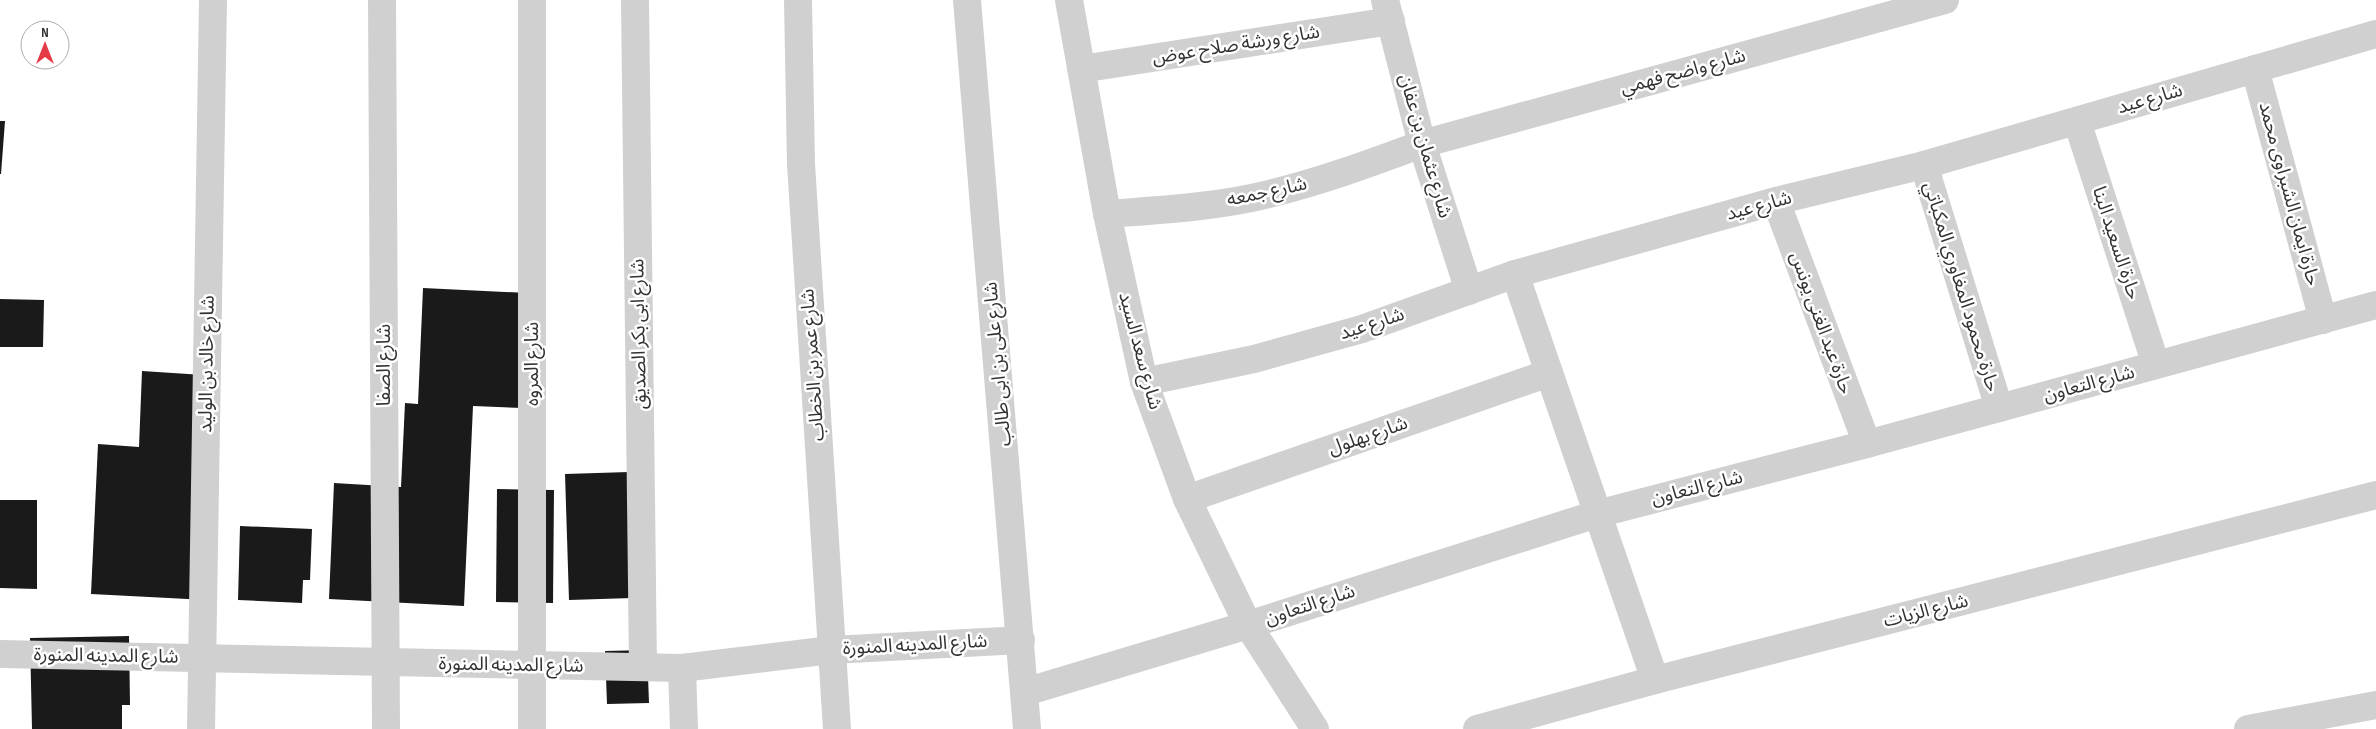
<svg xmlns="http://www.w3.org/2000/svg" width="2376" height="729" font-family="'Sofia Sans Condensed','Noto Sans Arabic',sans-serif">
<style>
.building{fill:#1a1a1a}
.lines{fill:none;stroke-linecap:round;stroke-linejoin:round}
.minor{stroke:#d0d0d0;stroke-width:28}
.labels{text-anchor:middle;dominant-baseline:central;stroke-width:5;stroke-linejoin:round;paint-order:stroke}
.street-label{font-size:19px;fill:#333;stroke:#fff}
</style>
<rect width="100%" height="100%" fill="#fff"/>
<g class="building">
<polygon points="0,121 5,121 1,174 0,174"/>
<polygon points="423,288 528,293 523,408 473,406 464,606 329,599 334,483 401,487 405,403 418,404"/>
<polygon points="0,299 44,300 43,347 0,347"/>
<polygon points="142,371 219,376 207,600 91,594 98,444 139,447"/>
<polygon points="629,472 632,598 569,600 565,474"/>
<polygon points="497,489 554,490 553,603 496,602"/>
<polygon points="0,500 37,500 37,589 0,588"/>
<polygon points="240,526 312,529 310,580 303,580 302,603 238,600"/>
<polygon points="129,636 130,705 122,705 122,729 32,729 30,638"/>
<polygon points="647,650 649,703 607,704 605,651"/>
</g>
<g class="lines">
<g class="minor">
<polyline points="382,0 386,729"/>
<polyline points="532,0 532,729"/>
<polyline points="635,0 643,667"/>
<polyline points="798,0 801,164 837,729"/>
<polyline points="967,0 1027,729"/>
<polyline points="1069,0 1107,214 1144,382 1187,499 1248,625 1315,729"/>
<polyline points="1385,0 1422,144 1469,291"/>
<polyline points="1081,69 1391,21"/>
<polyline points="2255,69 2323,320"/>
<polyline points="2077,121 2156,365"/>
<polyline points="1924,165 1999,408"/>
<polyline points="1776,201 1867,444"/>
<path d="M1107,214C1161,210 1216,207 1269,194C1322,181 1371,163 1422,144L1945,0"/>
<polyline points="1515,274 1655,680"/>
<polyline points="1144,382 1254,359 1362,329 1515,274 1776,201 1924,165 2376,34"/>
<polyline points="1187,499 1549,373"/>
<polyline points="0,654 682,668 831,650 1021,640"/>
<polyline points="682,668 684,729"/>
<polyline points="1025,692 1248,625 1597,514 1867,444 2376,305"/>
<polyline points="201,729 213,0"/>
<polyline points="1477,729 1655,680 2376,495"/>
<polyline points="2248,729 2376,705"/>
</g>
</g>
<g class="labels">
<g class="street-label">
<text transform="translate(1236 45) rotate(-9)">شارع ورشة صلاح عوض</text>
<text transform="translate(1683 72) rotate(-15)">شارع واضح فهمي</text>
<text transform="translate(2150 99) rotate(-16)">شارع عيد</text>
<text transform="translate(1425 146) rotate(74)">شارع عثمان بن عفان</text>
<text transform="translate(1267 192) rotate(-12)">شارع جمعه</text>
<text transform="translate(2289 194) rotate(75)">حارة ايمان الشبراوى محمد</text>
<text transform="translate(1759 206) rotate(-15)">شارع عيد</text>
<text transform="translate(2116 243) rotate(72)">حارة السعيد البنا</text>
<text transform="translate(1961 287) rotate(73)">حارة محمود المغاوري المكباتي</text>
<text transform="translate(1821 323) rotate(70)">حارة عبد الغنى يونس</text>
<text transform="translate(1372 324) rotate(-18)">شارع عيد</text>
<text transform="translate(639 334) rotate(-91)">شارع ابى بكر الصديق</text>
<text transform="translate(1140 351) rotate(75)">شارع سعد السيد</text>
<text transform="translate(207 364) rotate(-89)">شارع خالد بن الوليد</text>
<text transform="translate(532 364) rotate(-90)">شارع المروه</text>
<text transform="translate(998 364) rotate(-95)">شارع على بن ابى طالب</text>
<text transform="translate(384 365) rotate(-90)">شارع الصفا</text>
<text transform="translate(813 365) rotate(-94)">شارع عمر بن الخطاب</text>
<text transform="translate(2089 384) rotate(-15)">شارع التعاون</text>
<text transform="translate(1368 436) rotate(-19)">شارع بهلول</text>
<text transform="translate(1697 488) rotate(-14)">شارع التعاون</text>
<text transform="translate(1310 605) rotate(-18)">شارع التعاون</text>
<text transform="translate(1926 611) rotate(-14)">شارع الزيات</text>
<text transform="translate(915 645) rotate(-3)">شارع المدينه المنورة</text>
<text transform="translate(106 656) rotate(1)">شارع المدينه المنورة</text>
<text transform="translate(511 665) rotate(1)">شارع المدينه المنورة</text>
</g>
</g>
<g transform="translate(45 45)"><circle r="24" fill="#ffffff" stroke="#adadad"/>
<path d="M0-4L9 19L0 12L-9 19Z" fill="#e63946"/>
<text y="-8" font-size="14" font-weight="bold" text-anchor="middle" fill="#333333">N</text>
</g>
</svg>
